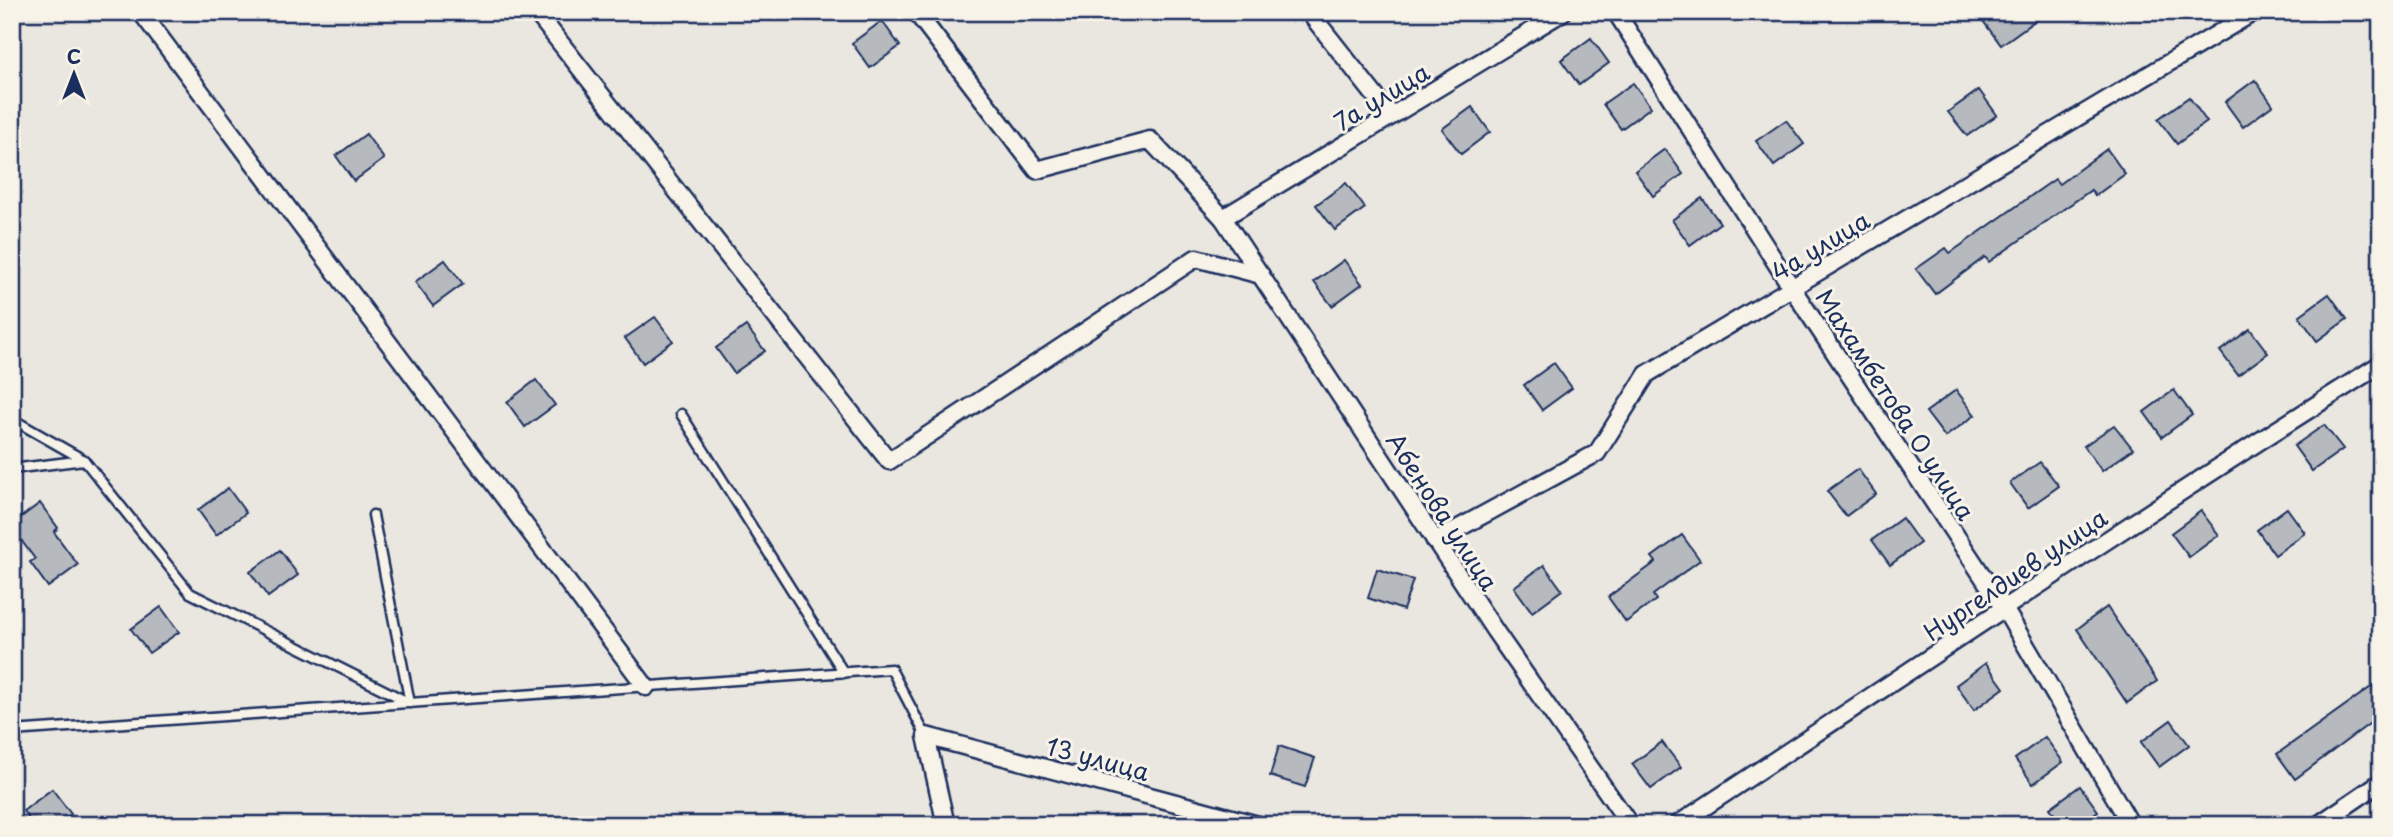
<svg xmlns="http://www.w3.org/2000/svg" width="2393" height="837" font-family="'Playpen Sans',sans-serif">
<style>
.building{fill:#b6babf;stroke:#1b2f5e;stroke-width:2}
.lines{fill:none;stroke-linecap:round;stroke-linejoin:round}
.lane-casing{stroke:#1b2f5e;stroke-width:13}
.street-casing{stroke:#1b2f5e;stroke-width:21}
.lane{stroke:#f7f3e8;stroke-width:8}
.street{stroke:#f7f3e8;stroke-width:16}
.labels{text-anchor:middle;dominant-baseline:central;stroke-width:6;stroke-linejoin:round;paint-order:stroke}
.street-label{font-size:24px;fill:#1b2f5e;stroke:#f7f3e8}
</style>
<rect width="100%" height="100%" fill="#eae7e0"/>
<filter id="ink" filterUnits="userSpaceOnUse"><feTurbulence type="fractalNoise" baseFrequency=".0143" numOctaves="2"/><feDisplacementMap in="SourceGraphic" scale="14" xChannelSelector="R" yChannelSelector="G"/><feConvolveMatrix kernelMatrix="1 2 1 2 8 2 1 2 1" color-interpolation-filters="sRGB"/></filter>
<g filter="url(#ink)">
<g class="building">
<polygon points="1995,12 2047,12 2001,45 1983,21"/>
<polygon points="882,21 900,46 870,68 852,43"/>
<polygon points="1591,38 1609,63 1579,85 1561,60"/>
<polygon points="2255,80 2273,105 2243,127 2225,102"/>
<polygon points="1633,83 1651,107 1621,129 1603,104"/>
<polygon points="1979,90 1997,115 1967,136 1948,112"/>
<polygon points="2189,97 2207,122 2177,144 2158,119"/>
<polygon points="1472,107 1490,132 1461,154 1442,129"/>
<polygon points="1786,120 1804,144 1774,166 1756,141"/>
<polygon points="366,134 384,159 354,181 336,156"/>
<polygon points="1665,149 1683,174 1653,196 1635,171"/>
<polygon points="2107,149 2125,174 2095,196 2091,190 1989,262 1985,257 1935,294 1916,269 1946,248 1950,253 2055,179 2059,184"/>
<polygon points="1346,183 1365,208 1335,230 1316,205"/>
<polygon points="1702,198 1720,223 1690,245 1672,220"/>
<polygon points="445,260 463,284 433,306 415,282"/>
<polygon points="1344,260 1362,284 1332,306 1314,282"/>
<polygon points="2329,294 2347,319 2317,341 2299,316"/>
<polygon points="655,317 673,341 643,363 625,338"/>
<polygon points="746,326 765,351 734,373 716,348"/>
<polygon points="2250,329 2268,353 2238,375 2220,351"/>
<polygon points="1554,363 1572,388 1542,410 1524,385"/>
<polygon points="536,380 555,405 525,427 507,402"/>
<polygon points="1956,390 1975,415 1945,437 1926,412"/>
<polygon points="2174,390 2192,415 2162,437 2144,412"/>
<polygon points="2114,425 2133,449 2102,471 2084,446"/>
<polygon points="2324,425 2343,449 2312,471 2294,446"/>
<polygon points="2040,462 2059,486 2028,508 2010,483"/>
<polygon points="1858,469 1876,494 1846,516 1827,491"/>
<polygon points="228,488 246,513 216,535 198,510"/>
<polygon points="40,503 58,528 54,532 78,565 48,587 30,562 35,559 12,528 12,524"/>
<polygon points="2287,508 2305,533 2275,555 2257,530"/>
<polygon points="2201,511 2219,535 2189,557 2171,533"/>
<polygon points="1902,518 1920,543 1890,565 1872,540"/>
<polygon points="1682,535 1700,560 1653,595 1656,600 1626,622 1608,597 1656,562 1652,557"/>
<polygon points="280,550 298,575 268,597 250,572"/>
<polygon points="1544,565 1562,590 1532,612 1514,587"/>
<polygon points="1377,569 1413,580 1403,610 1368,598"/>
<polygon points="161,607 179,632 149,653 131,629"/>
<polygon points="2107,607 2157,681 2127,703 2077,629"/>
<polygon points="1986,663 2004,688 1974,710 1956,685"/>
<polygon points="2381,680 2381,715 2295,779 2277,754"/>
<polygon points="2171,720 2189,745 2159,767 2141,742"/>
<polygon points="2045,737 2063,762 2033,784 2015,759"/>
<polygon points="1662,742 1681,767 1651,789 1632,764"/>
<polygon points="1279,746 1315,758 1305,787 1270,776"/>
<polygon points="2080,786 2098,811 2079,825 2062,825 2050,808"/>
<polygon points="52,789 71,814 56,825 33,825 23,811"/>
</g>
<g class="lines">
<g class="lane-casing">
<g id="lane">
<polyline points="681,414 844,673"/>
<polyline points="12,419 84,460"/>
<polyline points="12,469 84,460 190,593 410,703 373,515"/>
<polyline points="12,731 891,669 926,736"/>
</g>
</g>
<g class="street-casing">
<g id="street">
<polyline points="141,12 646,687"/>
<polyline points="536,12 889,461 1196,258 1261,275"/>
<polyline points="916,12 1037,170 1150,140 1223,218 1495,631 1630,825"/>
<polyline points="1309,12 1391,116"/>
<polyline points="1616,12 1792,288 2005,610 2131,825"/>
<polyline points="1223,218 1563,12"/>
<polyline points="1435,541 1597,453 1647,374 2254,12"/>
<polyline points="946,825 926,736 1258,825"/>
<path d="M1677,825C1911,671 2143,513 2381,364"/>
<polyline points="2318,825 2381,782"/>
</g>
</g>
<use href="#lane" class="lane"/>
<use href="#street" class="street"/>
</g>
</g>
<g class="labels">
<g class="street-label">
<text transform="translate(1381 96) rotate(-31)">7а улица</text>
<text transform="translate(1820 245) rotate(-31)">4а улица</text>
<text transform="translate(1896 404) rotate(57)">Махамбетова О улица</text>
<text transform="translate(1443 511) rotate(57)">Абенова улица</text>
<text transform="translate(2015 574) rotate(-34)">Нургелдиев улица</text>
<text transform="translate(1098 758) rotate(15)">13 улица</text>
</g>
</g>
<rect width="2393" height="837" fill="none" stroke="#f7f3e8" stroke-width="42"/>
<rect x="21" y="21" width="2351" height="795" fill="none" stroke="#1b2f5e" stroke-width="2.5" filter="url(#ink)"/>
<g transform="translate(74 74)" stroke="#f7f3e8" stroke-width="5" paint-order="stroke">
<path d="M0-5L12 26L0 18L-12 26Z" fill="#1b2f5e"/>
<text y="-10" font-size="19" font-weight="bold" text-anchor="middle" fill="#1b2f5e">С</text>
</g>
</svg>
